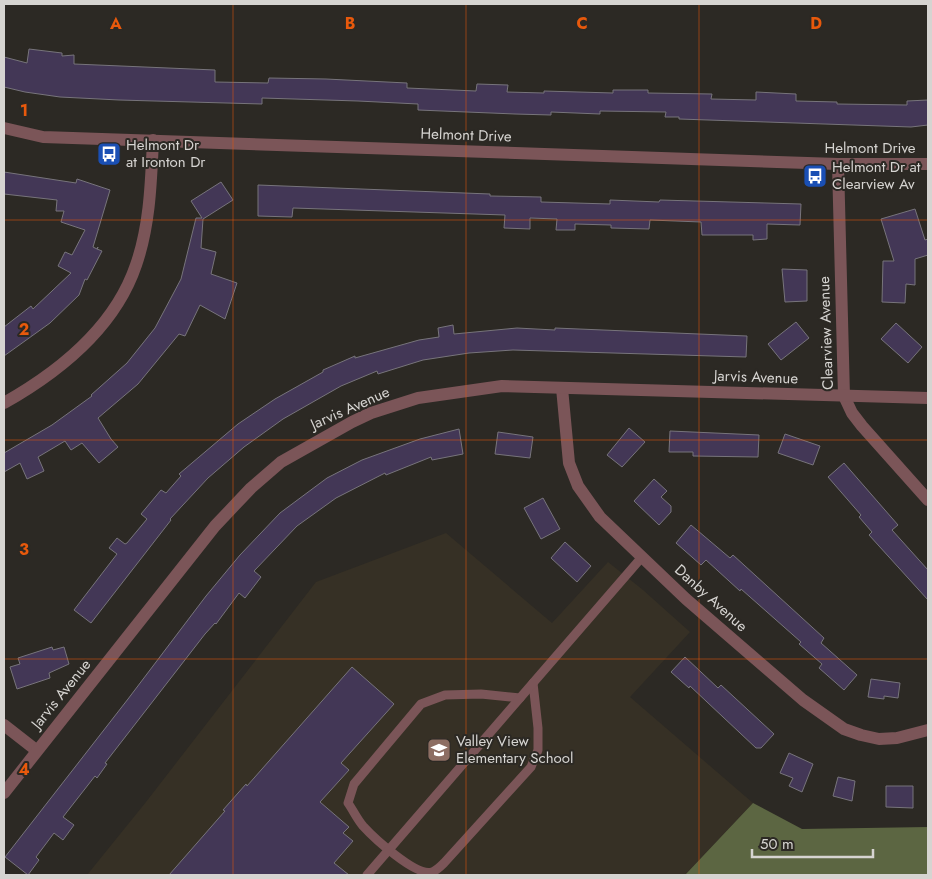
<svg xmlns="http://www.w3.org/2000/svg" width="932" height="879" font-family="Jost,sans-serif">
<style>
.built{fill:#363025}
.forest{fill:#5c6642}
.building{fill:#433756;stroke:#77747b}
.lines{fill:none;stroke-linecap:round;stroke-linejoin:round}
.lane{stroke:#7b5558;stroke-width:9}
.street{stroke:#7b5558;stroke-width:12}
.grid{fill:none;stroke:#e8590c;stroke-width:1;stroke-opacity:0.55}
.labels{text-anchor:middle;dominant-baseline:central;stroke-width:4;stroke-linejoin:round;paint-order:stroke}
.street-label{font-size:15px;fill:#d6d4d1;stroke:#2c2924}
.poi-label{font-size:15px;fill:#d6d4d1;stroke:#2c2924;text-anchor:start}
.grid-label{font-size:16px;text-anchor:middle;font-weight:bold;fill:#e8590c;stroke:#2c2924;stroke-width:4;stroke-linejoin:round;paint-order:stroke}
</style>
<rect width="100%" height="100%" fill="#2c2924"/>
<polygon class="built" points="446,533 552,623 608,562 643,590 690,632 630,697 753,803 685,875 87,875 146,802 316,582"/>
<polygon class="forest" points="753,803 802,829 928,827 928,875 685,875"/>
<g class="building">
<polygon points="29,49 62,53 62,56 74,55 74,64 215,70 215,82 268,83 269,78 326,79 407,83 407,88 476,91 477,84 508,85 507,92 544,93 544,91 613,93 613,90 648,90 648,93 712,94 711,99 756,100 756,92 796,94 796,101 837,102 837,104 907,105 907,101 928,100 928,125 911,127 679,119 679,117 665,117 666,112 600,111 600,114 551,112 551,115 515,114 418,110 418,104 358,101 262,98 262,104 119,100 60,97 25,92 4,87 4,57 27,63"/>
<polygon points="4,172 76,183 77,179 110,190 93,247 97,249 98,247 97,249 102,251 87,280 85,279 79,295 50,323 4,356 4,327 31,306 33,309 71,273 58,266 65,252 72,255 85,230 61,222 64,211 56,211 57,200 4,194"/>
<polygon points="221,182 233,200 203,219 201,248 216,252 211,274 237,283 225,319 200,305 185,336 179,334 138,384 98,418 111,439 118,447 99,463 82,443 71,450 65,441 38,457 44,471 27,479 20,463 4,472 4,453 52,425 92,396 91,395 127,363 155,328 181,279 196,218 202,218 191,201"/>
<polygon points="258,185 490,194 490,196 541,197 541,202 610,204 610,200 659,202 660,200 801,204 800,225 767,224 767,239 753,240 753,235 702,235 701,222 650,220 649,229 611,228 611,225 575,224 575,230 556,230 557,219 530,218 530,229 504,228 505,215 293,208 292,217 258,216"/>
<polygon points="915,209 925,240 928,239 928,255 915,259 915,285 906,284 905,303 882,302 883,261 894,261 881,219"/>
<polygon points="782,269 807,270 807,301 785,302"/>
<polygon points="796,322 809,338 781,360 768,344"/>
<polygon points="896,323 922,347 908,363 881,339"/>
<polygon points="453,325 454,334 517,328 555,330 555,328 747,336 746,357 513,350 469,353 423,360 378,374 377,371 341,386 283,419 244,447 208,478 170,519 171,520 91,623 74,610 117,554 109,548 117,538 125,544 127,543 147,519 141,514 161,490 166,493 181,476 179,474 238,424 275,399 323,372 323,370 355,356 355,358 419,340 439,337 438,328"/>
<polygon points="629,428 645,442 622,467 607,455"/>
<polygon points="459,429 463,454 432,460 431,457 386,475 385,473 336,498 297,526 254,571 261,577 245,598 239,593 216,624 215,623 205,634 105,763 107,764 97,778 95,776 63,817 74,825 63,840 54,833 36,857 39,860 28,875 5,857 128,699 206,596 240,555 280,513 327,478 362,460 420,439"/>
<polygon points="670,431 759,435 758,457 693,456 693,452 669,452"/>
<polygon points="498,432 533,437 530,458 495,454"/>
<polygon points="785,434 820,446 813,465 778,453"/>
<polygon points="844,463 898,525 892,530 928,570 928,600 869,535 872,532 859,517 861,515 828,477"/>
<polygon points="654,479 667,491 661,497 671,506 671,512 659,525 634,501"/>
<polygon points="543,498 560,529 541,539 524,508"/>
<polygon points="691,525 730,558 733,555 824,638 821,643 857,675 844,690 819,668 822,664 799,644 801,642 741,589 740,591 706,560 701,565 676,543"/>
<polygon points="565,542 591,566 577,582 551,558"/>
<polygon points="52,647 53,650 64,647 69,664 49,673 50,678 17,689 10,667 20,664 18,658"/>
<polygon points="685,657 718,688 721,685 774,734 761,748 756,748 690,686 689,688 671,672"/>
<polygon points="352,667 394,704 341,763 349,770 320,802 349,827 343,833 353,841 334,863 349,875 169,875 225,811 223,810 246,784 247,786"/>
<polygon points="871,679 900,683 898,698 884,696 884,699 868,697"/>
<polygon points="789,753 813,764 802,792 789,786 793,778 780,773"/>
<polygon points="838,777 855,781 852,801 833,796"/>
<polygon points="886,786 913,786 913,808 886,807"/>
</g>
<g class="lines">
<g class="lane">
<path d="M520,698L481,694L445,695L421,704L354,784L348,803C353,810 357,819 363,826C373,837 416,877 432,872C436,871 441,866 444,863L531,767L538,750V728L533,683"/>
<polyline points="367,875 642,557"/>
</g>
<g class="street">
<polyline points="4,128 43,137 838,164 928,164"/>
<polyline points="838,164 844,396 852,413 862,426 928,500"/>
<polyline points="562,388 569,463 578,486 600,517 686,599 803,700 844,729 861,735 879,739 897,738 928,730"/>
<path d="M4,403C59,372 115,327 136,265C150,225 151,182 153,140"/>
<polyline points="4,725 36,750"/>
<polyline points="4,793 215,526 251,488 281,462 352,422 371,413 418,398 502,386 928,398"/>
</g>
</g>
<path class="grid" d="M233,4V875M466,4V875M699,4V875M4,220H928M4,440H928M4,659H928"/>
<defs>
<g id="bus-square" transform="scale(1.25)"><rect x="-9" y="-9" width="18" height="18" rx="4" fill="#1a4fb4" stroke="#2c2924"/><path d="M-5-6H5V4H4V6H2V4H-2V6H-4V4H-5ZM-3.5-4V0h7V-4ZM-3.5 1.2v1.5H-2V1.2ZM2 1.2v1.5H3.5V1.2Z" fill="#fff"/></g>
<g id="school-square" transform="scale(1.25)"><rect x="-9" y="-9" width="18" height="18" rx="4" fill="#8d6e63" stroke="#2c2924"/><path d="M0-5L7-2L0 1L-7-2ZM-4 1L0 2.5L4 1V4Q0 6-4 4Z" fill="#fff"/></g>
</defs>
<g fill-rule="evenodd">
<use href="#bus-square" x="109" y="154"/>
<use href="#bus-square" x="815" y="176"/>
<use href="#school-square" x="439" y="750"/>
</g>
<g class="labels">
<g class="street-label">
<text transform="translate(466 135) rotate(2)">Helmont Drive</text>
<text x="870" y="148">Helmont Drive</text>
<text transform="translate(826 333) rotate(-92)">Clearview Avenue</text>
<text transform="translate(756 377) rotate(2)">Jarvis Avenue</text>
<text transform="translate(350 408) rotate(-24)">Jarvis Avenue</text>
<text transform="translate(711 598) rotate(42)">Danby Avenue</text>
<text transform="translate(61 694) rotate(-51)">Jarvis Avenue</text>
</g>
<g class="poi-label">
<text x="126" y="145">Helmont Dr<tspan x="126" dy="17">at Ironton Dr</tspan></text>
<text x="832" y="167">Helmont Dr at<tspan x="832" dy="17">Clearview Av</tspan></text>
<text x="456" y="741">Valley View<tspan x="456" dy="17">Elementary School</tspan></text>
</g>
</g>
<g class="grid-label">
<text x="116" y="29">A</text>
<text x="350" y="29">B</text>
<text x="582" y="29">C</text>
<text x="816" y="29">D</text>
<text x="24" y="116">1</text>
<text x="24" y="335">2</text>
<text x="24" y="555">3</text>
<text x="24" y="775">4</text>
</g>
<rect width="932" height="879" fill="none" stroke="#d6d4d1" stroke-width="10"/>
<path d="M752 849v8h121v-8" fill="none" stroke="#d6d4d1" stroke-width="2.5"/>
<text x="760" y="849" font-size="15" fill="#d6d4d1" stroke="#2c2924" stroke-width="4" paint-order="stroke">50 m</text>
</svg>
